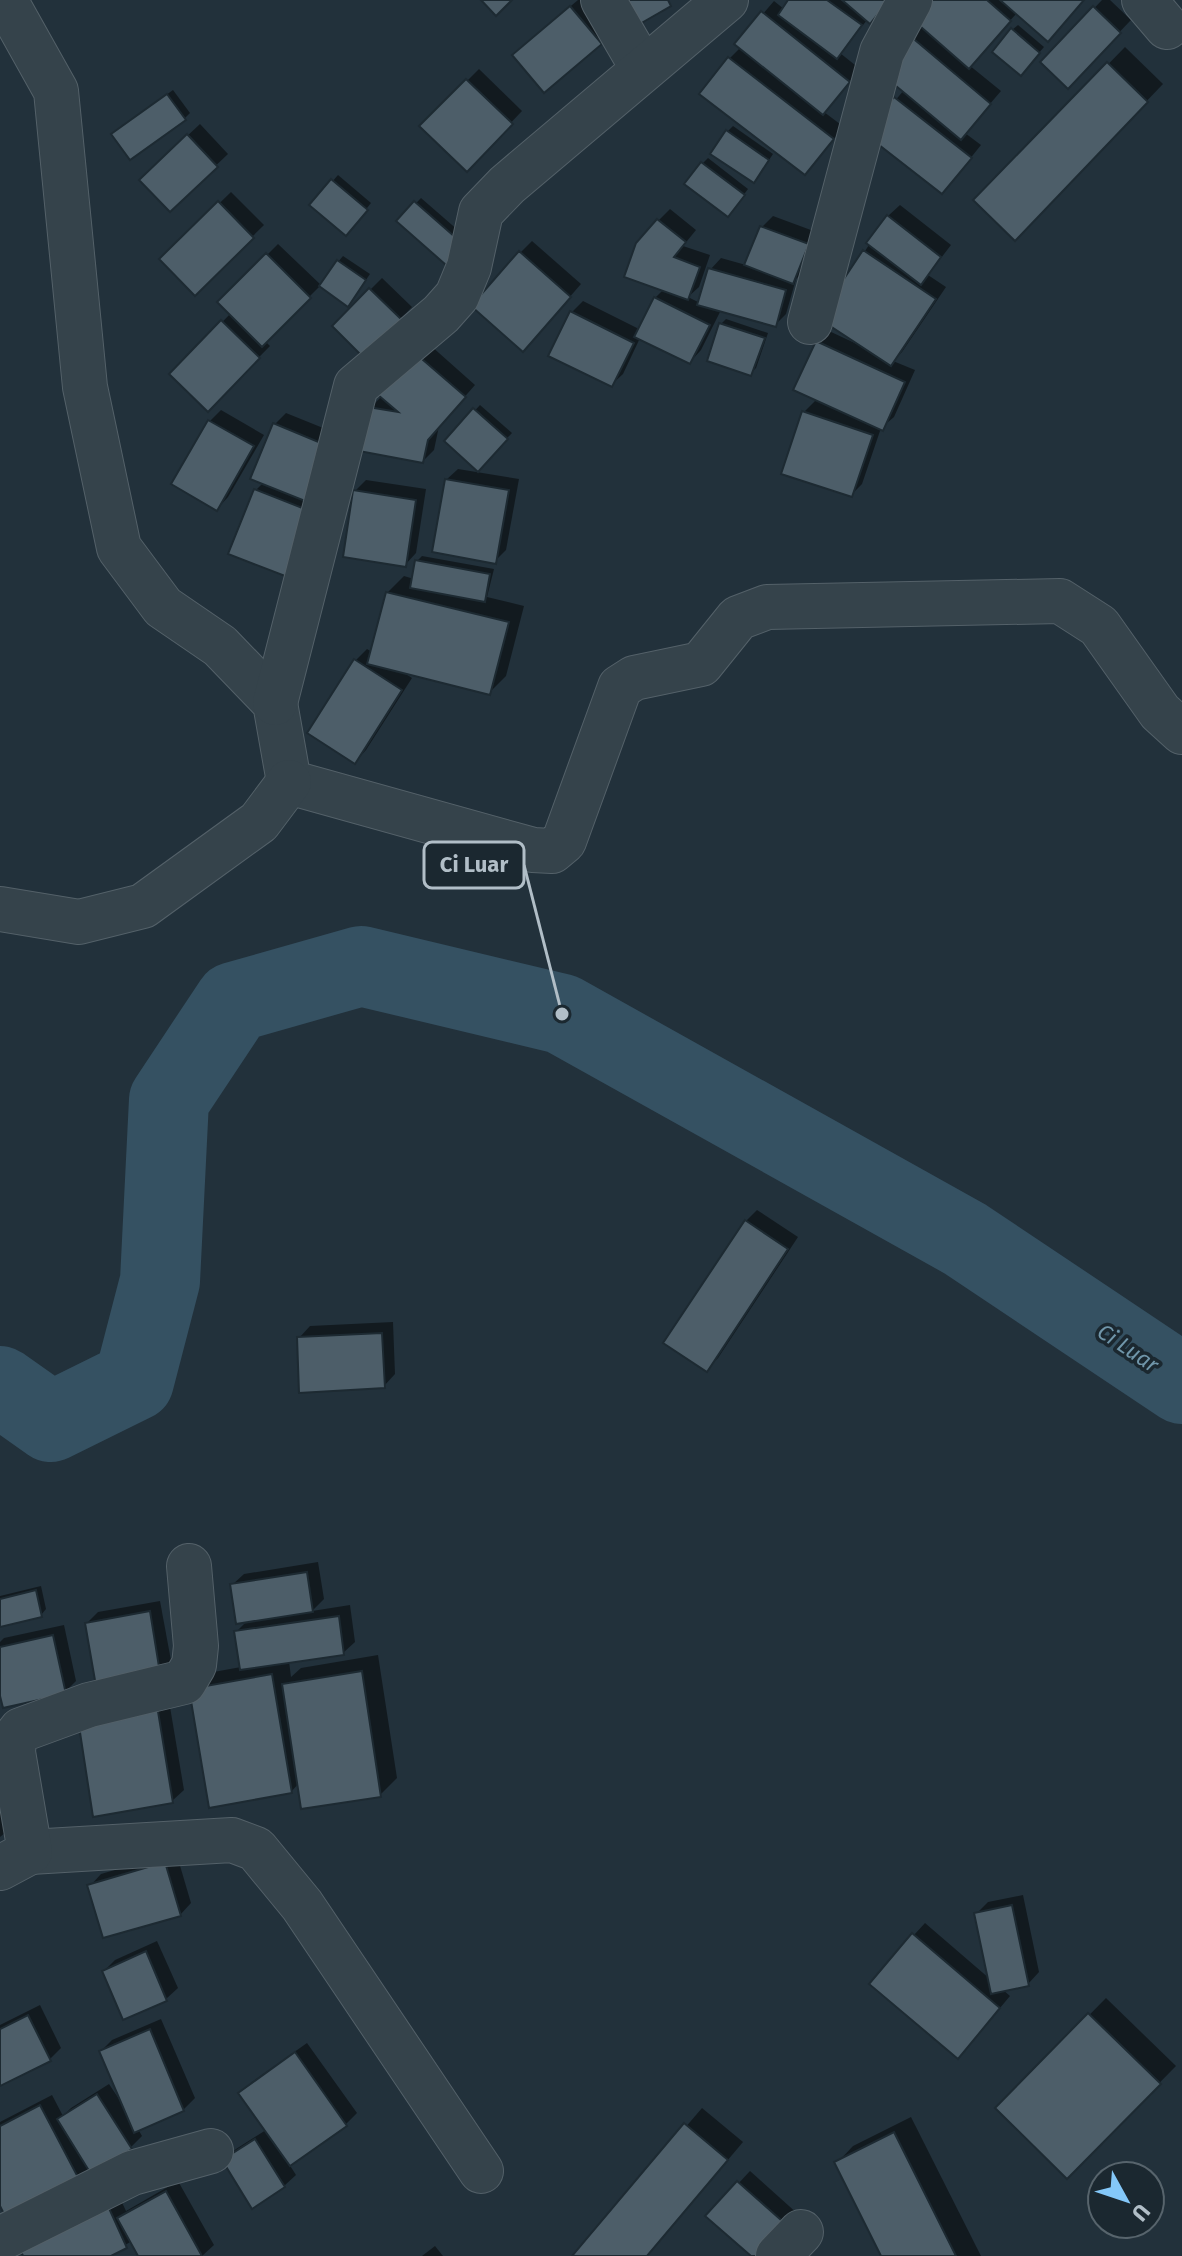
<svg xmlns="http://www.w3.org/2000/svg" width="1182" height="2256" font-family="'Fira Sans',sans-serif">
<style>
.shadow{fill:#0007}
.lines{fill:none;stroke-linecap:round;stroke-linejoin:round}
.river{stroke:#355162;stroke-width:80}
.building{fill:#4d5e69;stroke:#1d2a32;stroke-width:2}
.minor-casing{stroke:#546169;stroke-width:46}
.minor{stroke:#35434b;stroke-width:44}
.labels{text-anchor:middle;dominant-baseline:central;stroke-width:7;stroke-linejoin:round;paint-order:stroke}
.water-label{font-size:22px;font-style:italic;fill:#7096aa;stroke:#1b2830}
.leader{fill:none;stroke:#b1bec7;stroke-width:3}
.callout-dot{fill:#b1bec7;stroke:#1b2830;stroke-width:3}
.callout{fill:#1b2830;stroke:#b1bec7;stroke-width:3}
.callout-label{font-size:22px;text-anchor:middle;font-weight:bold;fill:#b1bec7}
</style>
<rect width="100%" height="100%" fill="#22313b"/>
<g class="shadow">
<polygon points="578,0 586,0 612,32 601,43 526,44"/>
<polygon points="791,0 889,0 868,19 840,53 860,69 824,112 844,127 805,173 729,59 741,47 737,44 774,1 784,9"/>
<polygon points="919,0 1084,0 1017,13 969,65 1001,91 965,133 981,145 953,180 868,133 904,90"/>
<polygon points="1102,0 1110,0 1131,20 1068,86 1043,62"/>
<polygon points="1018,25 1044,47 1026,68 1012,30"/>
<polygon points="1125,47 1163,84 1031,222 976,200"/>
<polygon points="479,69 522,111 467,169 422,126"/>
<polygon points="173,90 190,113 184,119 119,129"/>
<polygon points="200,124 228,154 170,209 153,168"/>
<polygon points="733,126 773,154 759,175 728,131"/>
<polygon points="708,158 748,189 733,209 703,163"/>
<polygon points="338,175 371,203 351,228 312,205"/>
<polygon points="231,192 264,225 195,293 162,259"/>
<polygon points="421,198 467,238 451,257 399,221"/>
<polygon points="900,205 951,245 928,275 946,287 902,352 893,361 915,370 894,417 881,428 862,484 851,495 804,412 817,399 817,343 829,331 859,345 860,343 865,251 888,216"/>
<polygon points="670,209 696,230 683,246 710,255 699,287 688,297 700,303 710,270 721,258 746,265 762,227 773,216 819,233 804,271 796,279 786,314 775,325 721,310 701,350 690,362 640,338 623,374 611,385 572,312 583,301 639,329 655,298 663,290 659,220"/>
<polygon points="532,241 581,284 534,338 521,252"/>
<polygon points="278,244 321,285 265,341 270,346 208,409 172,374 231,313 220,302"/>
<polygon points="343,256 370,274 353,299 338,262"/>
<polygon points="382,278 412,307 365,356 334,326"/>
<polygon points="726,319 768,333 756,368 751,373 721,324"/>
<polygon points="421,337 475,385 439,426 434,450 423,461 370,408 382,396"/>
<polygon points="480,405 512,433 478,469 447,441"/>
<polygon points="221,410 264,435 228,497 217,509 210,421"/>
<polygon points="286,413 343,436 295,563 256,490 264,482 274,425"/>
<polygon points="458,469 519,479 506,550 495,561 446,480"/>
<polygon points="366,480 426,489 416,553 405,565 355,491"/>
<polygon points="422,556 494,569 487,597 524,606 506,676 489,693 403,672 412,678 366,750 355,762 310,733 356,660 367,649 372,652 387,593 404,576 414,579 417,561"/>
<polygon points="757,1210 798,1237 718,1358 707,1369 746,1221"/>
<polygon points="393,1322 395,1374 384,1386 299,1338 310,1326"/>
<polygon points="318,1562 324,1599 312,1611 350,1605 355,1642 343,1653 289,1661 291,1677 301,1668 378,1655 397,1778 380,1795 299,1783 291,1792 191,1689 208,1673 241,1667 236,1632 248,1620 232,1585 244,1574"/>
<polygon points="41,1586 46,1609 41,1615 0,1624 0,1596"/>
<polygon points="160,1601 172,1666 160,1677 87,1623 98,1612"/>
<polygon points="64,1625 76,1681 65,1692 0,1686 0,1642 4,1638"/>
<polygon points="167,1689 184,1790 172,1801 79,1713"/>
<polygon points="0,1775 15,1825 0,1837"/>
<polygon points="176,1852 191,1903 180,1915 90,1886 101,1874"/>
<polygon points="1023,1895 1039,1972 1028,1984 1002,1989 1010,1996 969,2045 914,1935 925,1923 990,1979 976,1914 988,1902"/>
<polygon points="157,1941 178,1988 166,1999 124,2018 104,1971 115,1960"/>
<polygon points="1106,1998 1176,2066 1067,2177 998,2108"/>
<polygon points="40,2005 61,2048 49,2060 0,2084 0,2025"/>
<polygon points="161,2019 195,2098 183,2110 138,2129 142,2136 131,2147 79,2182 0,2201 0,2122 52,2095 63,2116 71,2108 109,2084 119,2099 121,2098 101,2051 112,2040"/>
<polygon points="307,2043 357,2113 346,2124 289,2164 296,2175 284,2186 225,2160 236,2149 266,2130 241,2093 252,2082"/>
<polygon points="702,2108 743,2142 647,2256 575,2256"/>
<polygon points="911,2117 981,2256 883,2256 837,2163 853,2146"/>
<polygon points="750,2171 799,2215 754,2256 708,2216"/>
<polygon points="178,2181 214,2245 202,2256 140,2256 132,2241 106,2256 25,2256 119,2196 126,2211"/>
<polygon points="435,2246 443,2256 422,2256"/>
</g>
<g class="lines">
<polyline class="river" points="0,1386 51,1422 134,1381 160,1281 169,1100 234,1002 361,966 562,1014 965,1239 1182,1384"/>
</g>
<g class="building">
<polygon points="481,0 512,0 496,16"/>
<polygon points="624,0 668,0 671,6 638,25"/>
<polygon points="788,0 827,0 862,25 837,59 778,15"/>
<polygon points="842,0 889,0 870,24"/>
<polygon points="917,0 987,0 1011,21 969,69 905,13"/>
<polygon points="1000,0 1084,0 1048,42"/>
<polygon points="570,6 602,44 544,93 512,55"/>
<polygon points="1093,6 1121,33 1068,89 1040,62"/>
<polygon points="761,11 850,82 823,115 734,44"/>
<polygon points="1011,28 1040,53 1021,76 992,52"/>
<polygon points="909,35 991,104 961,140 878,71"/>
<polygon points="728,57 834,139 805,175 699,94"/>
<polygon points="1107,62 1148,102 1015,241 973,200"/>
<polygon points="466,79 513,124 467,172 419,126"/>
<polygon points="167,94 186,120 130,160 111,134"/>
<polygon points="894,97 972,158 942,194 865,134"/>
<polygon points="726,130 769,160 754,183 710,154"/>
<polygon points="187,134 218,167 170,212 139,180"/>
<polygon points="701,162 745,195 728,217 684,184"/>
<polygon points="331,179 368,210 346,236 309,205"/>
<polygon points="218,201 254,238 195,296 159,259"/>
<polygon points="414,201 463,244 446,265 396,221"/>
<polygon points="887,215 941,257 921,285 866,243"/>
<polygon points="657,219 686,242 674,257 700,267 688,300 624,277 636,243"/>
<polygon points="760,226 809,244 793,284 744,265"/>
<polygon points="863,250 936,299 891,366 818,318"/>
<polygon points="519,251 571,297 523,352 471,306"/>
<polygon points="266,253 311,298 262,347 217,302"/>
<polygon points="337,260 366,280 348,307 319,286"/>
<polygon points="708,268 786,290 776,327 697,305"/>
<polygon points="369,288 402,320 365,359 332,326"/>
<polygon points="654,297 710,325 690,364 634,337"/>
<polygon points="570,311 634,343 612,387 548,356"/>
<polygon points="221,320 260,358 208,412 169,374"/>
<polygon points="719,323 765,338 751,376 707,361"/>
<polygon points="816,341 905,382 883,431 793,390"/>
<polygon points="408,347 466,397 428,440 423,463 359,451 368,407 398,412 371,389"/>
<polygon points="473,408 508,439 478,472 444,441"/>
<polygon points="802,411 873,435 852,497 781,474"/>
<polygon points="208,420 254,446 217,511 171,484"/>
<polygon points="273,423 333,448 310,503 250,479"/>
<polygon points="445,479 509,490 496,564 432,552"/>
<polygon points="254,489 310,511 285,576 228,554"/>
<polygon points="353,490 416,500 406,567 343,557"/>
<polygon points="415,560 490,574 485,602 410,588"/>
<polygon points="386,592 509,622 490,695 367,664"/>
<polygon points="354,659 402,690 355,764 307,733"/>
<polygon points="745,1220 788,1249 707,1372 663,1343"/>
<polygon points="382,1333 385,1388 299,1393 297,1337"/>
<polygon points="307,1572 313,1612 236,1624 230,1584"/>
<polygon points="36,1590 42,1617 0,1627 0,1599"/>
<polygon points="150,1611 161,1679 97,1692 85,1623"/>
<polygon points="339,1616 344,1655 240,1670 234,1631"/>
<polygon points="53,1635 66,1694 3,1708 0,1696 0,1647"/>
<polygon points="362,1671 381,1797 301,1809 282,1684"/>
<polygon points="272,1674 292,1793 209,1808 189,1689"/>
<polygon points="156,1699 173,1803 93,1817 77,1713"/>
<polygon points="165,1862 181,1916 103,1938 87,1885"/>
<polygon points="1012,1905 1029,1986 991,1994 974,1913"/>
<polygon points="912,1933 1000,2008 958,2059 869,1984"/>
<polygon points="146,1951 167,2001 123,2020 102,1971"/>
<polygon points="1088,2013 1161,2084 1067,2179 995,2108"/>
<polygon points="28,2015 51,2061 0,2086 0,2029"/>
<polygon points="150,2029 184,2111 134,2133 99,2051"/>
<polygon points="295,2052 347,2126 290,2166 238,2093"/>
<polygon points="97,2094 132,2149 91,2174 57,2119"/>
<polygon points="40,2105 81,2183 8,2222 0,2206 0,2126"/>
<polygon points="684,2123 728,2160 647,2256 572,2256"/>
<polygon points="894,2132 956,2256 881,2256 834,2162"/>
<polygon points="255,2139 285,2187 252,2209 222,2160"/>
<polygon points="737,2181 789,2227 764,2256 751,2256 705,2216"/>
<polygon points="166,2191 202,2256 138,2256 117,2218"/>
<polygon points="108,2206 127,2248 111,2256 23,2256 20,2249"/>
</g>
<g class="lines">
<g class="minor-casing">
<g id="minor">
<polyline points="5,0 56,91 85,387 119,548 163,607 220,646 275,703 289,782 533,850 552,851 564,841 620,687 634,678 701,664 738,618 767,607 1060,601 1099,626 1160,712 1182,732"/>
<polyline points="603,0 643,69"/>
<polyline points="1144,0 1167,27"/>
<polyline points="810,322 882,52 910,0"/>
<polyline points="275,703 356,386 441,314 457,296 469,267 481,212 507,185 726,0"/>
<polyline points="0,909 79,922 143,906 259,822 289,782"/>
<polyline points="30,1852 232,1840 256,1849 302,1905 481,2171"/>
<polyline points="0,1868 30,1852 13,1752 14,1739 21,1730 89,1705 184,1682 194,1665 196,1646 189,1566"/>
<polyline points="0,2239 132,2173 211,2151"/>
<polyline points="778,2256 801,2232"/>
</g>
</g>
<use href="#minor" class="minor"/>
</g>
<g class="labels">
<g class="water-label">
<text transform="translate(1128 1348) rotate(34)">Ci Luar</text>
</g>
</g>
<path class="leader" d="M562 1014L524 865"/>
<circle class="callout-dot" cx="562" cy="1014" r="8"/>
<rect class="callout" x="424" y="842" width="100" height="46" rx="8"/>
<g class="callout-label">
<text x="474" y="872">Ci Luar</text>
</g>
<g transform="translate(1126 2200) rotate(130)"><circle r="38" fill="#1b2830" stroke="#57646c" stroke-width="2"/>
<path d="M0-6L14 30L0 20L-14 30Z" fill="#84c8f9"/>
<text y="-12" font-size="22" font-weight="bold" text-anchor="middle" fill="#b1bec7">U</text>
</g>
</svg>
